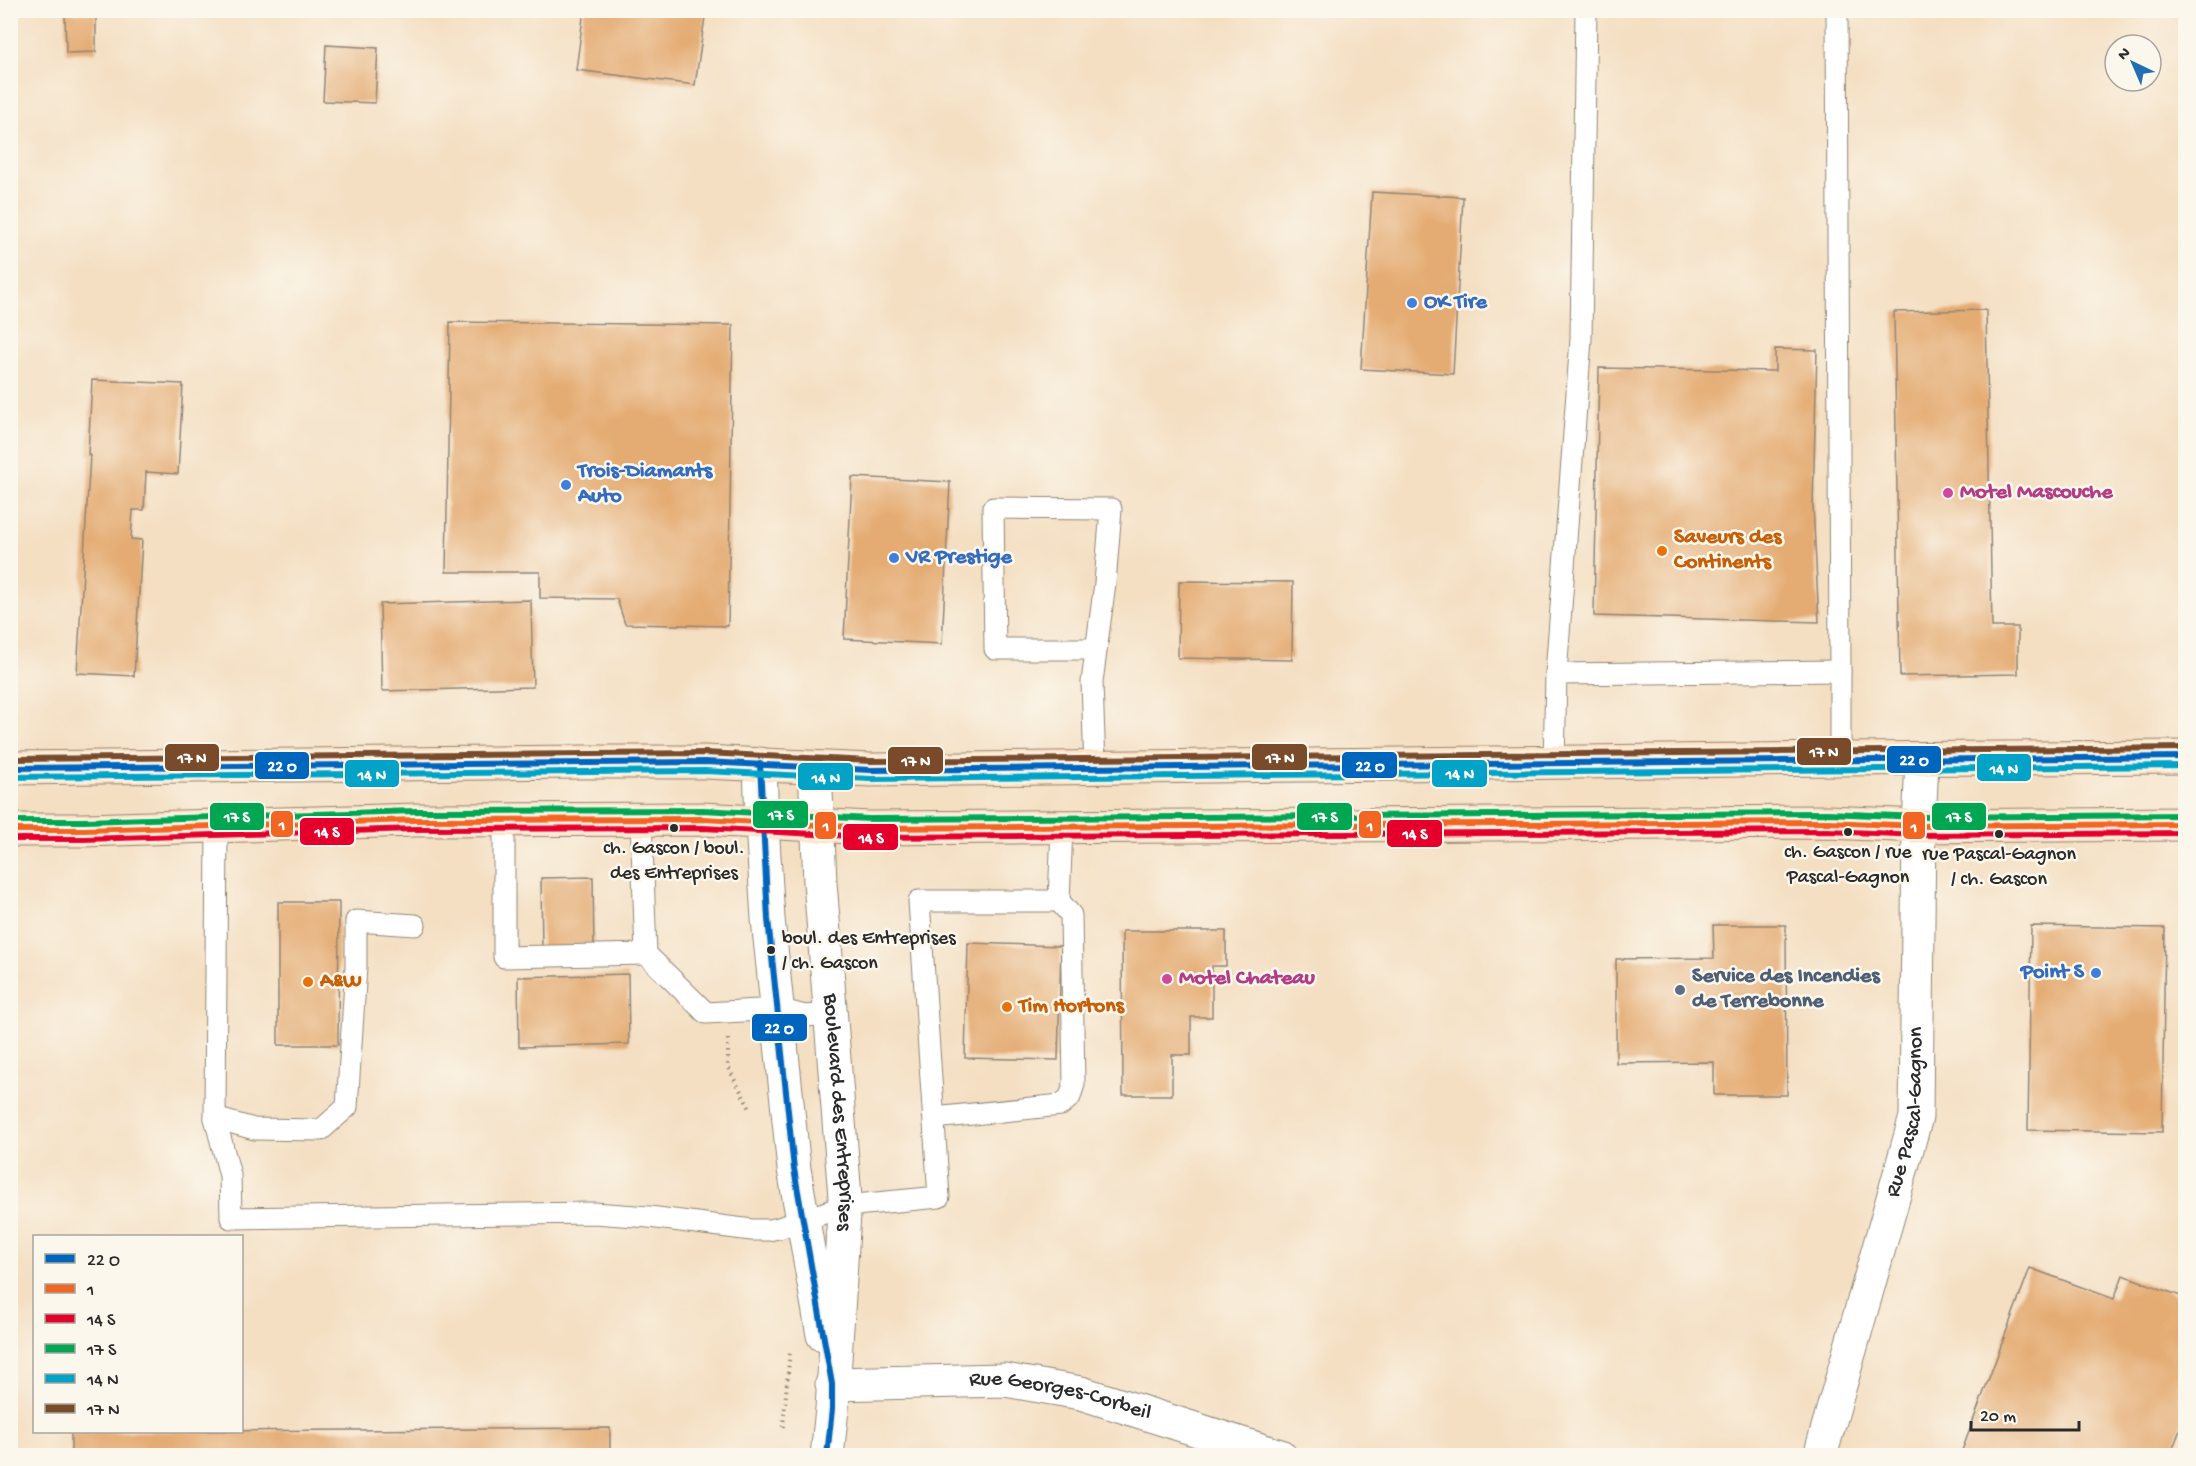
<svg xmlns="http://www.w3.org/2000/svg" width="2196" height="1466" font-family="'Gochi Hand',sans-serif">
<style>
.building{fill:#e4ab72}
.lines{fill:none;stroke-linecap:round;stroke-linejoin:round}
.service-casing{stroke:#908577;stroke-width:23}
.minor-casing{stroke:#908577;stroke-width:35}
.tertiary-casing{stroke:#908577;stroke-width:35}
.secondary-casing{stroke:#908577;stroke-width:35}
.path{stroke:#908577;stroke-width:4;stroke-dasharray:1.5 4.5;stroke-linecap:butt}
.service{stroke:#fff;stroke-width:21}
.minor{stroke:#fff;stroke-width:33}
.tertiary{stroke:#fff;stroke-width:33}
.secondary{stroke:#ffe4c6;stroke-width:33}
.bus-1-casing{stroke:#fbf7ec;stroke-width:10}
.bus-2-casing{stroke:#fbf7ec;stroke-width:10}
.bus-3-casing{stroke:#fbf7ec;stroke-width:10}
.bus-4-casing{stroke:#fbf7ec;stroke-width:10}
.bus-5-casing{stroke:#fbf7ec;stroke-width:10}
.bus-6-casing{stroke:#fbf7ec;stroke-width:10}
.bus-1{stroke:#0065bd;stroke-width:6}
.bus-2{stroke:#f26522;stroke-width:6}
.bus-3{stroke:#e4002b;stroke-width:6}
.bus-4{stroke:#00a651;stroke-width:6}
.bus-5{stroke:#02a3c6;stroke-width:6}
.bus-6{stroke:#7a4b2a;stroke-width:6}
.shop-dot{fill:#3f7fe0;stroke:#fbf7ec;stroke-width:2}
.hotel-dot{fill:#d1479c;stroke:#fbf7ec;stroke-width:2}
.food-dot{fill:#e8710a;stroke:#fbf7ec;stroke-width:2}
.bus-dot{fill:#2b2b2b;stroke:#fbf7ec;stroke-width:2}
.service-dot{fill:#5c6f8a;stroke:#fbf7ec;stroke-width:2}
.labels{text-anchor:middle;dominant-baseline:central;stroke-width:5;stroke-linejoin:round;paint-order:stroke}
.bus-label{font-size:20px;fill:#2b2b2b;stroke:#fbf7ec}
.shop-label{font-size:22px;font-weight:bold;fill:#366cbe;stroke:#fbf7ec;text-anchor:start}
.hotel-label{font-size:22px;font-weight:bold;fill:#b23c85;stroke:#fbf7ec;text-anchor:start}
.food-label{font-size:22px;font-weight:bold;fill:#c56008;stroke:#fbf7ec;text-anchor:start}
.service-label{font-size:22px;font-weight:bold;fill:#4e5e75;stroke:#fbf7ec;text-anchor:start}
.street-label{font-size:22px;fill:#2b2b2b;stroke:#fbf7ec}
.line-badge{stroke:#fbf7ec;stroke-width:2}
.badge-label{font-size:16px;text-anchor:middle;font-weight:bold;fill:#fff}
</style>
<rect width="100%" height="100%" fill="#fbf7ec"/>
<filter id="ink" filterUnits="userSpaceOnUse"><feTurbulence type="fractalNoise" baseFrequency=".0167" numOctaves="2"/><feDisplacementMap in="SourceGraphic" scale="12" xChannelSelector="R" yChannelSelector="G"/><feConvolveMatrix kernelMatrix="1 2 1 2 8 2 1 2 1" color-interpolation-filters="sRGB"/></filter>
<filter id="wash" filterUnits="userSpaceOnUse"><feTurbulence type="fractalNoise" baseFrequency=".008" numOctaves="4" result="noise"/><feDisplacementMap in="SourceGraphic" scale="24" xChannelSelector="R" yChannelSelector="G"/><feGaussianBlur stdDeviation="1.35" result="paint"/><feColorMatrix in="noise" values="0 0 0 0 0 0 0 0 0 0 0 0 0 0 0 0 0 1.4 0 .05"/><feComposite in="paint" operator="in"/></filter>
<g filter="url(#wash)">
<rect width="100%" height="100%" fill="#f4dfc3"/>
<g id="blocks">
<g class="building">
<polygon points="584,10 706,10 695,85 576,70"/>
<polygon points="65,13 96,13 96,52 66,53"/>
<polygon points="326,45 378,48 375,103 323,101"/>
<polygon points="1372,192 1463,197 1453,374 1361,369"/>
<polygon points="1986,310 1992,627 2018,627 2018,674 1900,676 1894,312"/>
<polygon points="450,322 733,325 728,626 625,624 617,599 540,598 540,572 446,572"/>
<polygon points="1775,349 1817,350 1813,505 1819,622 1594,616 1599,368 1775,371"/>
<polygon points="92,380 183,384 178,474 146,472 144,510 133,510 131,539 142,540 134,676 77,673 90,455 88,455"/>
<polygon points="852,477 950,482 942,644 844,639"/>
<polygon points="1179,581 1293,582 1292,660 1178,658"/>
<polygon points="531,600 533,687 382,691 380,604"/>
<polygon points="593,877 594,951 542,952 541,878"/>
<polygon points="278,902 339,902 338,1045 278,1045"/>
<polygon points="1713,925 1786,925 1787,1095 1714,1095 1714,1062 1616,1063 1616,959 1714,958"/>
<polygon points="2031,926 2165,928 2162,1132 2028,1130"/>
<polygon points="1122,931 1226,931 1226,966 1212,966 1212,1017 1191,1017 1191,1055 1172,1055 1172,1095 1123,1095"/>
<polygon points="968,943 1061,946 1058,1060 965,1058"/>
<polygon points="628,974 629,1044 519,1047 518,977"/>
<polygon points="2030,1268 2114,1299 2123,1275 2186,1298 2186,1414 2170,1456 1960,1456"/>
<polygon points="610,1428 610,1456 71,1456 71,1432"/>
</g>
</g>
</g>
<g filter="url(#ink)">
<use href="#blocks" fill-opacity="0" stroke="#908577" stroke-width="1.5"/>
<g class="lines">
<g class="service-casing">
<g id="service">
<polyline points="1837,10 1840,671"/>
<polyline points="1556,674 1581,339 1586,10"/>
<polyline points="1554,763 1556,674 1840,671 1840,759"/>
<polyline points="1095,768 1092,682 1105,583 1111,509 993,508 995,649 1096,649"/>
<polyline points="641,819 646,954 706,1013 778,1009 805,1016 831,1014"/>
<polyline points="504,820 504,957 646,954"/>
<polyline points="217,825 215,1118 230,1175 231,1218 594,1213 649,1217 752,1230 768,1230 779,1228 845,1206 939,1197 919,901 1059,901 1062,827"/>
<polyline points="215,1118 254,1129 321,1130 347,1107 356,967 356,921 415,925"/>
<polyline points="934,1118 1061,1105 1070,1097 1074,1084 1071,915 1059,901"/>
</g>
</g>
<g class="minor-casing">
<g id="minor">
<path id="s1" d="M832,1384L1005,1380L1081,1393L1280,1456"/>
<path id="s2" d="M1820,1456L1916,1117L1919,826L1922,760"/>
</g>
</g>
<g class="tertiary-casing">
<g id="tertiary">
<polyline points="760,764 762,824 768,919 794,1169 823,1335"/>
<path id="s3" d="M815,768L820,882L845,1197L832,1409L827,1456"/>
</g>
</g>
<g class="secondary-casing">
<g id="secondary">
<polyline points="10,768 584,762 705,762 871,770 1840,759 2186,757"/>
<polyline points="10,830 84,830 416,820 703,819 869,828 1828,822 1919,826 2186,824"/>
</g>
</g>
<g class="path">
<polyline points="728,1039 728,1067 750,1109"/>
<polyline points="783,1427 790,1350"/>
</g>
<use href="#service" class="service"/>
<use href="#minor" class="minor"/>
<use href="#tertiary" class="tertiary"/>
<use href="#secondary" class="secondary"/>
<g class="bus-1-casing">
<g id="bus-1">
<polyline points="760,764 768,919 794,1169 832,1384 832,1409 827,1456"/>
<polyline points="10,768 705,762 871,770 2186,757"/>
</g>
</g>
<g class="bus-2-casing">
<polyline id="bus-2" points="10,830 84,830 416,820 703,819 869,828 1828,822 1919,826 2186,824"/>
</g>
<g class="bus-3-casing">
<polyline id="bus-3" points="10,839 84,839 416,829 703,828 869,837 1828,831 1919,835 2186,833"/>
</g>
<g class="bus-4-casing">
<polyline id="bus-4" points="10,821 84,821 416,811 703,810 869,819 1828,813 1919,817 2186,815"/>
</g>
<g class="bus-5-casing">
<polyline id="bus-5" points="10,777 705,771 871,779 2186,766"/>
</g>
<g class="bus-6-casing">
<polyline id="bus-6" points="10,759 705,753 871,761 2186,748"/>
</g>
<use href="#bus-1" class="bus-1"/>
<use href="#bus-2" class="bus-2"/>
<use href="#bus-3" class="bus-3"/>
<use href="#bus-4" class="bus-4"/>
<use href="#bus-5" class="bus-5"/>
<use href="#bus-6" class="bus-6"/>
</g>
</g>
<g class="shop-dot">
<circle cx="1412" cy="303" r="6"/>
<circle cx="566" cy="485" r="6"/>
<circle cx="894" cy="558" r="6"/>
<circle cx="2096" cy="973" r="6"/>
</g>
<g class="hotel-dot">
<circle cx="1948" cy="493" r="6"/>
<circle cx="1167" cy="979" r="6"/>
</g>
<g class="food-dot">
<circle cx="1662" cy="551" r="6"/>
<circle cx="308" cy="982" r="6"/>
<circle cx="1007" cy="1007" r="6"/>
</g>
<g class="bus-dot">
<circle cx="674" cy="828" r="5"/>
<circle cx="1848" cy="832" r="5"/>
<circle cx="1999" cy="834" r="5"/>
<circle cx="771" cy="950" r="5"/>
</g>
<circle class="service-dot" cx="1680" cy="990" r="6"/>
<g class="labels">
<g class="bus-label">
<text x="674" y="849">ch. Gascon / boul.<tspan x="674" dy="25">des Entreprises</tspan></text>
<text x="1848" y="853">ch. Gascon / rue<tspan x="1848" dy="25">Pascal-Gagnon</tspan></text>
<text x="1999" y="855">rue Pascal-Gagnon<tspan x="1999" dy="25">/ ch. Gascon</tspan></text>
<text x="782" y="939" text-anchor="start">boul. des Entreprises<tspan x="782" dy="25">/ ch. Gascon</tspan></text>
</g>
<g class="shop-label">
<text x="1424" y="303">OK Tire</text>
<text x="578" y="472">Trois-Diamants<tspan x="578" dy="25">Auto</tspan></text>
<text x="906" y="558">VR Prestige</text>
<text x="2084" y="973" text-anchor="end">Point S</text>
</g>
<g class="hotel-label">
<text x="1960" y="493">Motel Mascouche</text>
<text x="1179" y="979">Motel Chateau</text>
</g>
<g class="food-label">
<text x="1674" y="538">Saveurs des<tspan x="1674" dy="25">Continents</tspan></text>
<text x="320" y="982">A&amp;W</text>
<text x="1019" y="1007">Tim Hortons</text>
</g>
<g class="service-label">
<text x="1692" y="977">Service des Incendies<tspan x="1692" dy="25">de Terrebonne</tspan></text>
</g>
<g class="street-label">
<text stroke="none"><textPath href="#s3" startOffset="345">Boulevard des Entreprises</textPath></text>
<text stroke="none"><textPath href="#s2" startOffset="356">Rue Pascal-Gagnon</textPath></text>
<text stroke="none"><textPath href="#s1" startOffset="230">Rue Georges-Corbeil</textPath></text>
</g>
</g>
<g class="line-badge">
<rect x="1796" y="737" width="56" height="29" rx="6" fill="#7a4b2a"/>
<rect x="1251" y="743" width="57" height="28" rx="6" fill="#7a4b2a"/>
<rect x="164" y="743" width="56" height="29" rx="6" fill="#7a4b2a"/>
<rect x="1886" y="745" width="56" height="29" rx="6" fill="#0065bd"/>
<rect x="887" y="746" width="57" height="29" rx="6" fill="#7a4b2a"/>
<rect x="1341" y="751" width="57" height="28" rx="6" fill="#0065bd"/>
<rect x="254" y="751" width="56" height="29" rx="6" fill="#0065bd"/>
<rect x="1976" y="753" width="56" height="29" rx="6" fill="#02a3c6"/>
<rect x="1431" y="759" width="57" height="29" rx="6" fill="#02a3c6"/>
<rect x="344" y="759" width="56" height="29" rx="6" fill="#02a3c6"/>
<rect x="797" y="762" width="57" height="29" rx="6" fill="#02a3c6"/>
<rect x="752" y="800" width="57" height="29" rx="6" fill="#00a651"/>
<rect x="1296" y="802" width="57" height="29" rx="6" fill="#00a651"/>
<rect x="209" y="802" width="56" height="29" rx="6" fill="#00a651"/>
<rect x="1931" y="802" width="56" height="29" rx="6" fill="#00a651"/>
<rect x="270" y="810" width="24" height="28" rx="6" fill="#f26522"/>
<rect x="1358" y="810" width="24" height="29" rx="6" fill="#f26522"/>
<rect x="814" y="811" width="23" height="29" rx="6" fill="#f26522"/>
<rect x="1902" y="811" width="24" height="29" rx="6" fill="#f26522"/>
<rect x="299" y="817" width="56" height="29" rx="6" fill="#e4002b"/>
<rect x="1386" y="819" width="57" height="29" rx="6" fill="#e4002b"/>
<rect x="842" y="823" width="57" height="28" rx="6" fill="#e4002b"/>
<rect x="751" y="1013" width="57" height="29" rx="6" fill="#0065bd"/>
</g>
<g class="badge-label">
<text x="1824" y="757">17 N</text>
<text x="1280" y="763">17 N</text>
<text x="192" y="763">17 N</text>
<text x="1914" y="765">22 O</text>
<text x="916" y="766">17 N</text>
<text x="1370" y="771">22 O</text>
<text x="282" y="771">22 O</text>
<text x="2004" y="774">14 N</text>
<text x="1460" y="779">14 N</text>
<text x="372" y="780">14 N</text>
<text x="826" y="783">14 N</text>
<text x="781" y="820">17 S</text>
<text x="1325" y="822">17 S</text>
<text x="237" y="822">17 S</text>
<text x="1959" y="822">17 S</text>
<text x="282" y="830">1</text>
<text x="1370" y="831">1</text>
<text x="826" y="831">1</text>
<text x="1914" y="832">1</text>
<text x="327" y="837">14 S</text>
<text x="1415" y="839">14 S</text>
<text x="871" y="843">14 S</text>
<text x="779" y="1033">22 O</text>
</g>
<rect width="2196" height="1466" fill="none" stroke="#fbf7ec" stroke-width="36"/>
<rect x="33" y="1235" width="210" height="198" fill="#fbf7ec" stroke="#a8a59f" stroke-width="1.5"/>
<rect x="45" y="1254" width="30" height="9" fill="#0065bd" stroke="#a8a59f" stroke-width="1.5"/>
<text x="87" y="1265" font-size="18" fill="#2b2b2b">22 O</text>
<rect x="45" y="1284" width="30" height="9" fill="#f26522" stroke="#a8a59f" stroke-width="1.5"/>
<text x="87" y="1295" font-size="18" fill="#2b2b2b">1</text>
<rect x="45" y="1314" width="30" height="9" fill="#e4002b" stroke="#a8a59f" stroke-width="1.5"/>
<text x="87" y="1325" font-size="18" fill="#2b2b2b">14 S</text>
<rect x="45" y="1344" width="30" height="9" fill="#00a651" stroke="#a8a59f" stroke-width="1.5"/>
<text x="87" y="1355" font-size="18" fill="#2b2b2b">17 S</text>
<rect x="45" y="1374" width="30" height="9" fill="#02a3c6" stroke="#a8a59f" stroke-width="1.5"/>
<text x="87" y="1385" font-size="18" fill="#2b2b2b">14 N</text>
<rect x="45" y="1404" width="30" height="9" fill="#7a4b2a" stroke="#a8a59f" stroke-width="1.5"/>
<text x="87" y="1415" font-size="18" fill="#2b2b2b">17 N</text>
<g transform="translate(2133 63) rotate(316)"><circle r="28" fill="#fbf7ec" stroke="#a8a59f" stroke-width="1.5"/>
<path d="M0-4.5L10 22L0 15L-10 22Z" fill="#1f6fb2"/>
<text y="-9" font-size="16" font-weight="bold" text-anchor="middle" fill="#2b2b2b">N</text>
</g>
<path d="M1971 1421v9h108v-9" fill="none" stroke="#2b2b2b" stroke-width="3"/>
<text x="1980" y="1421" font-size="18" fill="#2b2b2b" stroke="#fbf7ec" stroke-width="4.5" paint-order="stroke">20 m</text>
</svg>
